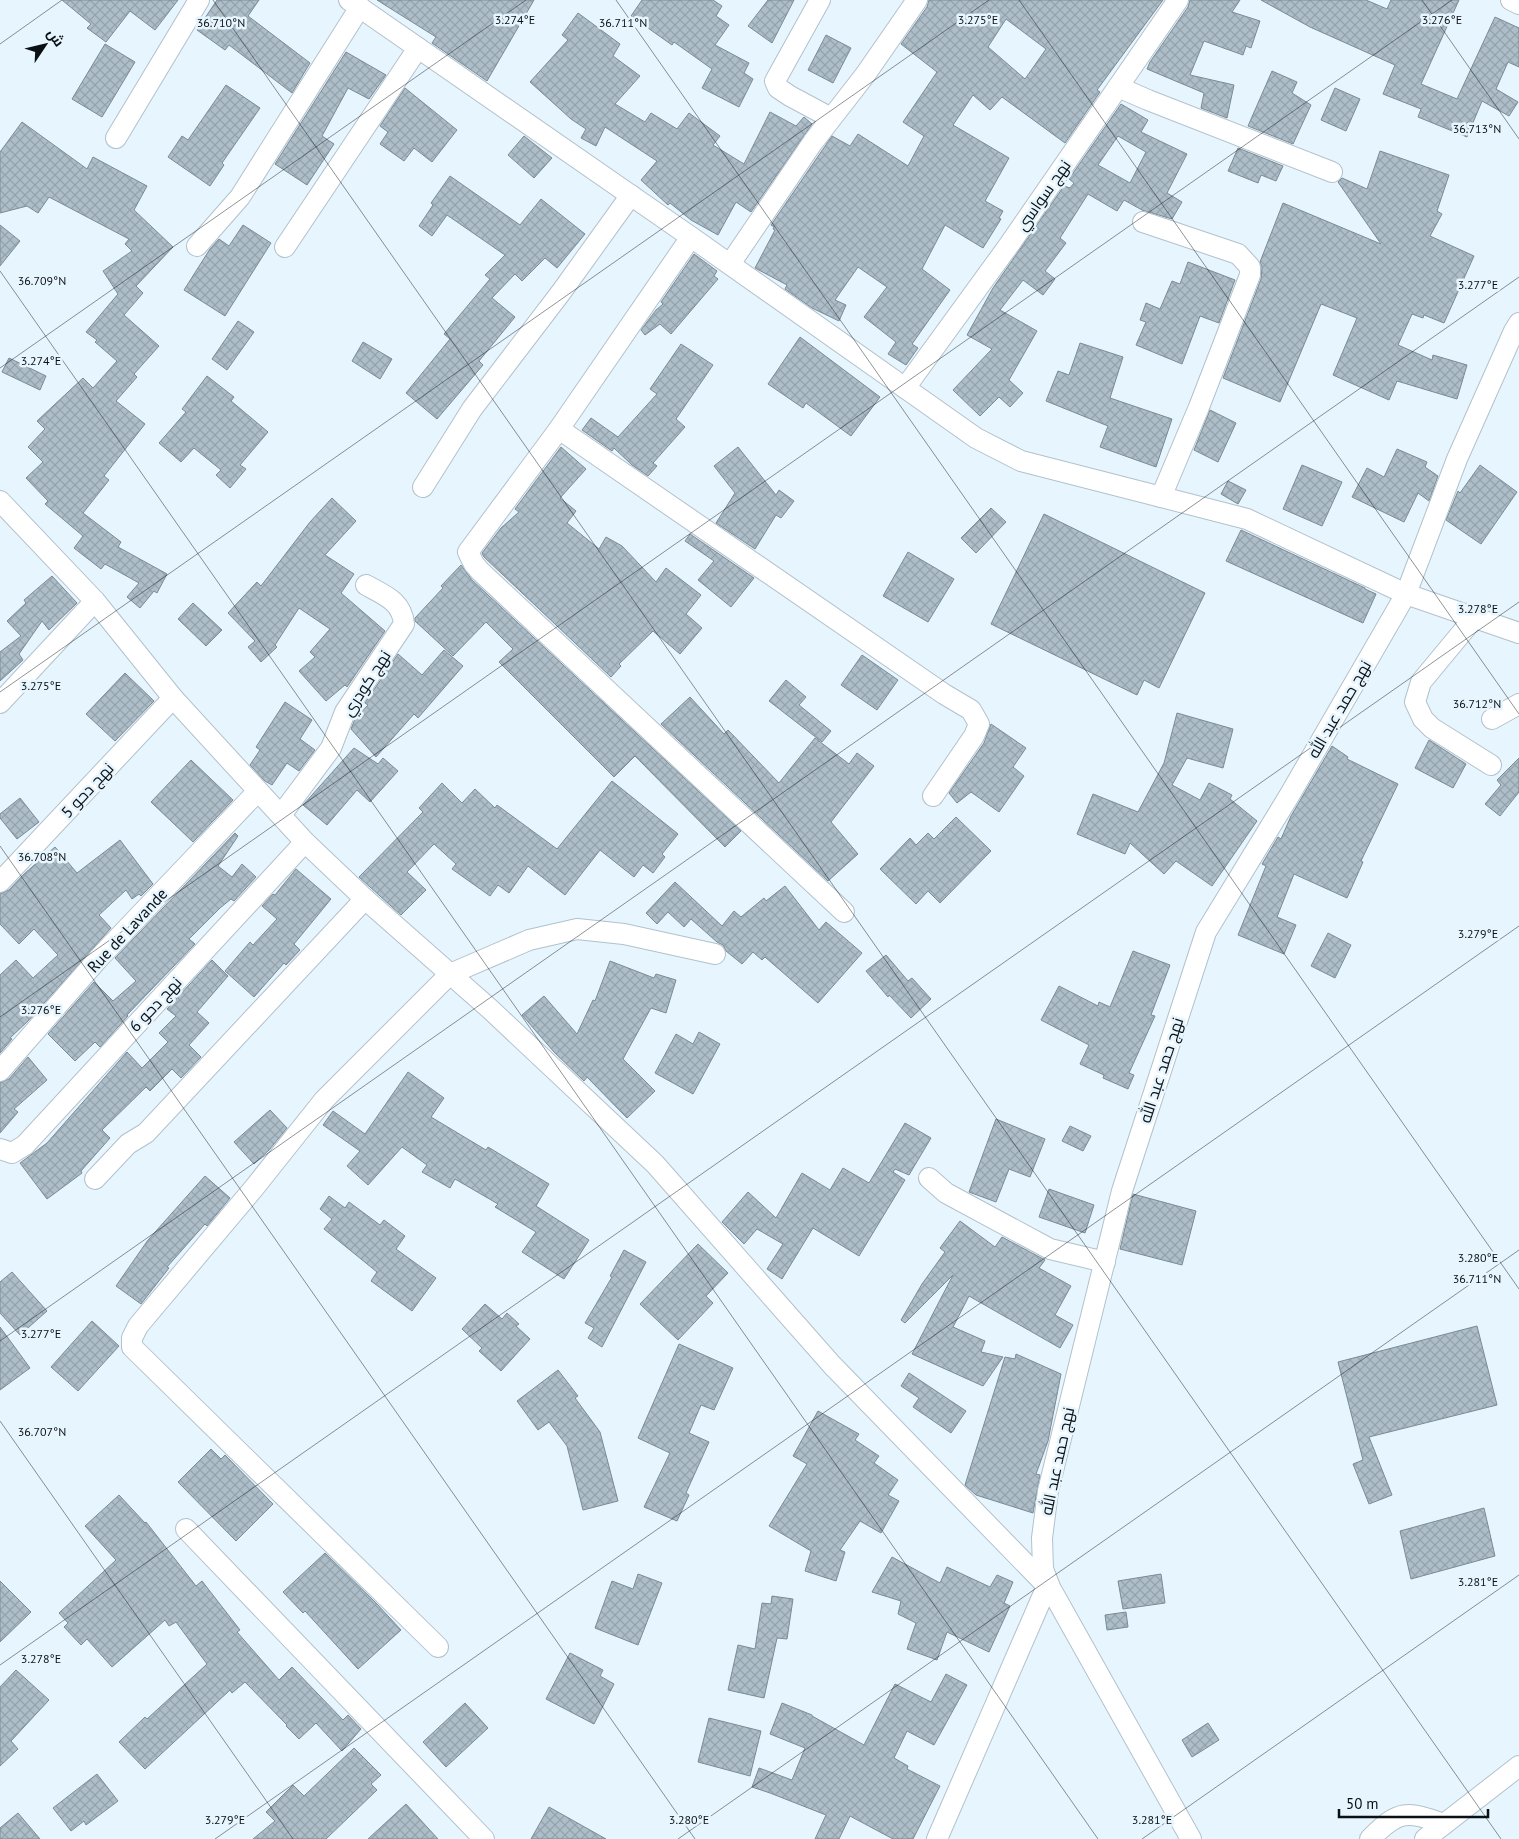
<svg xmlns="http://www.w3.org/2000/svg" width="1519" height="1839" font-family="'PT Sans',Cairo,sans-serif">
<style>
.building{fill:url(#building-cross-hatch);stroke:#7b8b95;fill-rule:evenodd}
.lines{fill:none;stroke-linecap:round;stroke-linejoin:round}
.minor-casing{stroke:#b1c2cc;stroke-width:22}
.minor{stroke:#fff;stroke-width:20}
.ticks{fill:none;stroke:#0a1013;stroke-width:1;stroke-opacity:0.45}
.labels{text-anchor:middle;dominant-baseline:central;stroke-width:5;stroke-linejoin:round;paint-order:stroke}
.street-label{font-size:16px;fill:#0a1013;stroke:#e7f5fe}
.ticks-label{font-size:12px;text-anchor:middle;fill:#0a1013;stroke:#e7f5fe;stroke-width:5;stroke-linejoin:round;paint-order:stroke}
</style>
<defs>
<pattern id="building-cross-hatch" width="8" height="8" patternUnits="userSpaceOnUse" patternTransform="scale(1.25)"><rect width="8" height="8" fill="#aebec9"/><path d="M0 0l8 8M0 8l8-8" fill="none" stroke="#94a2ac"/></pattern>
</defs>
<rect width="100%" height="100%" fill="#e7f5fe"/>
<g class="building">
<polygon points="62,0 178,0 155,30 130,11 106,42 87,28 91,24"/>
<polygon points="217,0 259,0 248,16 310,63 292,93 229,45 225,50 197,30"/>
<polygon points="377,0 534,0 487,81 432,43 436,37"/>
<polygon points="642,0 713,0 722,6 716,16 729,25 715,45 749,63 744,73 753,79 739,107 702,88 712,69 674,42 672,45 631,16"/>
<polygon points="768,0 794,0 772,43 748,26"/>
<path d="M929,0H1163L1097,90L1100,92L1065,143L1002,97L990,110L973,95L953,125L1009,158L985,201L1003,211L999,218L1001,219L983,248L945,225L922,269L950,290L912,344L918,348L906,365L888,354L896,342L864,317L887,287L858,267L835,300L846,305L839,321L812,308L785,289L787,285L755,268L775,230L773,229L774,227L771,225L832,136L850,146L858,134L908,166L924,136L903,122L937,72L901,44L927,7ZM1006,19L1046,49L1025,79L988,47Z"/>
<polygon points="1190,0 1240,0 1232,12 1260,21 1251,48 1246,46 1243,55 1204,41 1190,75 1234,85 1227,118 1201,108 1204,93 1147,69 1150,62 1188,7"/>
<polygon points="1261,0 1366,0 1387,9 1391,0 1459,0 1421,84 1457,99 1495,17 1519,28 1519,67 1508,62 1496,89 1518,102 1509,116 1482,101 1467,137 1418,117 1421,109 1383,94 1395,65 1310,27"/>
<polygon points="578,13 620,44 613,56 640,76 615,104 645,122 651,113 677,129 689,113 720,136 713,145 744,164 770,112 796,126 804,117 812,124 751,212 736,202 718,235 691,220 670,203 668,205 641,180 657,161 605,127 596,146 581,138 586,129 571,119 530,82 568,40 562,35"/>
<polygon points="826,35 851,48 833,83 808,70"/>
<polygon points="105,44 135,62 102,117 72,99"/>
<polygon points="346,52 386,75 369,99 348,88 322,136 334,144 307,185 275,164"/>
<polygon points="1272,71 1297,82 1292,93 1311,105 1293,144 1248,126"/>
<polygon points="226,85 260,108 222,163 224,165 210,186 168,157 182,136 188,140"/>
<polygon points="405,88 457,130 432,162 414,148 404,161 380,144 388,132 380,126"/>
<polygon points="1335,88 1360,99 1346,131 1321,120"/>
<path d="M1121,104L1148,120L1141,132L1187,154L1167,193L1182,202L1172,219L1142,210L1124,200L1117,211L1088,194L1060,238L1066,243L1045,271L1055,279L1043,295L1023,280L1000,310L1037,331L1009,380L1023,393L1010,407L999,397L980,416L953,390L992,349L967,335L993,288L1064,186L1070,188L1074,183L1069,179ZM1118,136L1146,152L1130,183L1098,165Z"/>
<polygon points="22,122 87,169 93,157 147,186 134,210 173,247 136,286 143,293 124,315 159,346 134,374 137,377 116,401 145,424 104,476 109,480 83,513 121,542 118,547 167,574 157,593 154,591 140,608 127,597 139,583 105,564 101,569 74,548 83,536 45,504 48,501 26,478 43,462 28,447 45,429 37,421 83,378 93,388 117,361 95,342 97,340 86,332 118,294 103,271 132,251 125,244 129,239 49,197 38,213 27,206 0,213 0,152"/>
<polygon points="524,136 552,158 534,178 508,155"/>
<polygon points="1238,148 1283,166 1276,181 1261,175 1258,183 1228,171"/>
<polygon points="1380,151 1449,175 1437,211 1442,214 1430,236 1474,256 1444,323 1424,315 1423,318 1412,314 1398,345 1432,360 1433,355 1467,365 1457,399 1397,381 1389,400 1333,375 1357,318 1321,304 1280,402 1223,378 1261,279 1262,267 1260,262 1283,203 1381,244 1338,182 1342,178 1367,189"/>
<polygon points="450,176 520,225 541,199 585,234 557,268 545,258 522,281 515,274 492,298 515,317 479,361 483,365 437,419 406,393 450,339 444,334 490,279 485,275 505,255 447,215 432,236 419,226 433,205 431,203"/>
<polygon points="0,225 20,241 0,266"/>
<polygon points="243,225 271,243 225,316 184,290 210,249 219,239 229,246"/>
<polygon points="694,254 717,271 714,276 718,279 671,334 660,324 645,335 641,330 656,310 663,304 661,302"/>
<polygon points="1188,262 1235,280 1219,323 1200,316 1182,364 1136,345 1146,322 1140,320 1146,303 1160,309 1172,281 1180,284"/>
<polygon points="238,321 254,332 227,370 212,359"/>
<polygon points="800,337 880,397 851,436 806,403 803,408 768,384"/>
<polygon points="363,342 392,359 380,379 352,361"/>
<polygon points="1080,343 1123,357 1110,398 1172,419 1156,467 1100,447 1108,426 1046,401 1058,371 1069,375"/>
<polygon points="681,344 713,365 676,419 685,427 653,463 657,466 648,476 632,465 614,448 612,451 582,430 591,418 618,437 657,394 650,389"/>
<polygon points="9,358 46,376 40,390 2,372"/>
<polygon points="207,376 234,397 231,401 268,432 240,465 246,469 230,488 216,475 221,470 194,448 181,462 159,443 186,412 182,409"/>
<polygon points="1210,410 1236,423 1218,462 1194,450"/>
<polygon points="561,447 586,469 560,498 576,511 567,523 599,549 606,537 622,546 656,582 666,568 701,595 686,614 702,628 680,654 653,631 619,664 621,666 611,677 484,557 482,553 501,528 519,512 515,509"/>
<polygon points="738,447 776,495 779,490 794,501 781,518 776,515 755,549 716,523 735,493 714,466"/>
<polygon points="1397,449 1427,462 1425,467 1438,476 1429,501 1418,493 1404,522 1352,497 1367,468 1384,477"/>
<polygon points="1302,465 1342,482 1322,526 1283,509"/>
<polygon points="1480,465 1517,492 1481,544 1446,520 1458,491 1460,493"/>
<polygon points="1228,481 1246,490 1238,504 1221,494"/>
<polygon points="332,498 356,521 325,555 354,574 341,593 385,631 347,687 345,685 326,701 299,671 315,657 310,652 330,629 299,608 275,645 277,647 261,662 248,647 255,641 228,613 257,582 261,586 310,522"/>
<polygon points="991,508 1006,522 976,553 961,538"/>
<polygon points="1044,514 1205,593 1159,688 1144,680 1137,695 991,624"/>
<polygon points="1241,530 1365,588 1365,589 1376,594 1363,623 1226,561"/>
<polygon points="690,534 754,578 731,607 698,580 714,561 685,541"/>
<polygon points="908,552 954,579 928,622 883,596"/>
<polygon points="461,565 472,580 741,831 725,847 635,756 614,777 499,662 513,649 486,622 453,656 415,621 415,618 443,588 441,586"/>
<polygon points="52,576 77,603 49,630 42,621 19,654 23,660 0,681 0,652 21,636 7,621 26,603 24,600"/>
<polygon points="193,603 222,630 206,646 178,619"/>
<polygon points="444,650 463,666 418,718 414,714 376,757 351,729 355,719 368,705 365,703 398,654 422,675"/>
<polygon points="862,655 898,680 877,710 841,685"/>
<polygon points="125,673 154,701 115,741 86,714"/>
<polygon points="786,680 806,697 799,705 831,731 822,742 769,701"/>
<polygon points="690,697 724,734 728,730 779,783 815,738 849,764 857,753 874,766 831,822 858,854 828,881 661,724"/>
<polygon points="285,702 312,720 300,739 315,750 299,771 287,763 272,785 265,781 250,765 260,750 256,747"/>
<polygon points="1177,713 1233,729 1223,768 1187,758 1172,785 1200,800 1209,783 1232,795 1230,799 1257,821 1212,886 1176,861 1164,874 1130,843 1125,854 1077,834 1093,794 1138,812 1164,763"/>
<polygon points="991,724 1026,748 1013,767 1024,776 999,812 971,792 957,803 949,793 984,743"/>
<polygon points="1429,740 1466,764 1453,788 1415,768"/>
<polygon points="1332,746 1348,757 1347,759 1398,784 1361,861 1363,862 1347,898 1294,874 1277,917 1296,925 1284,954 1238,935 1266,866 1262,864 1278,837 1281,839 1291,816"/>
<polygon points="354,748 378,764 383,758 398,771 370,802 357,790 327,825 303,805"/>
<polygon points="1519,758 1519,792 1500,816 1485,804 1501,785 1497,780"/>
<polygon points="191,760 233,800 193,842 151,802"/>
<polygon points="612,781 678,834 662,854 665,857 653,873 643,865 634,877 600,850 565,895 528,866 509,893 498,885 490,896 452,869 456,864 434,844 407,872 426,890 401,915 359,877 423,812 419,808 442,783 462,803 475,789 495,808 497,805 557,849"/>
<polygon points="20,798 39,822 17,839 0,818 0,814"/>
<polygon points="956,817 991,851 940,903 928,891 916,904 880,869 910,838 916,845 928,833 934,839"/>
<polygon points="235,833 238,836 218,866 232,877 242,864 256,877 234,901 231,899 220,908 189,939 195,944 127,1015 128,1016 100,1047 95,1042 75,1061 48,1034 94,982 113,1001 136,981 115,958"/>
<polygon points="120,840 153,884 141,896 139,894 132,899 126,890 99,915 111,928 28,1021 10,1038 12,1039 0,1053 0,975 16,960 33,978 58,955 34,929 19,944 0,924 0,894 9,890 24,874 55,847 77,873"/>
<polygon points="296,869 331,899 294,944 300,950 286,965 284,963 254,997 225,971 250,942 253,945 277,919 262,906 273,894 275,895"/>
<polygon points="675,882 722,926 734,911 741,917 764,898 766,901 785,886 819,930 826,922 862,953 818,1003 765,957 762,960 753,952 742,964 726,951 723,945 717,942 691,919 684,927 668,912 657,924 646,913"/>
<polygon points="1328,933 1351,945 1335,978 1311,966"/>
<polygon points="1133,951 1170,965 1151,1015 1155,1016 1129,1073 1134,1075 1128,1089 1103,1078 1104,1075 1080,1064 1089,1045 1041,1020 1059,986 1098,1006 1099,1002 1110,1007"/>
<polygon points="886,955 908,981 912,978 931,999 911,1018 889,995 888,997 866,971"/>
<polygon points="212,960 228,976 197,1012 209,1023 189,1045 201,1057 181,1078 172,1069 150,1091 146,1087 102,1130 110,1138 81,1171 82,1173 47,1199 20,1163 47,1143 127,1052 142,1068 168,1042 159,1033 176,1016 167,1009"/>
<polygon points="610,961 654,978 656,974 676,980 666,1013 651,1008 623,1059 655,1091 627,1118 587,1077 584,1081 554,1052 522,1015 544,996 577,1034 593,1000 595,1001"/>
<polygon points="699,1032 720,1044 693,1094 655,1073 676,1034 693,1044"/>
<polygon points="28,1057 47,1080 14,1109 18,1112 0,1133 0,1083 9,1079"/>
<polygon points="408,1072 444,1098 431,1117 486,1150 488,1147 549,1184 536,1206 589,1240 564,1279 522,1252 536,1232 495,1207 498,1204 455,1179 450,1188 422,1172 427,1165 402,1147 368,1185 347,1166 360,1151 323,1125 333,1111 365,1134"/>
<polygon points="270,1110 287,1128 269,1150 254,1164 234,1142"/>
<polygon points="996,1119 1045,1139 1030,1177 1009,1169 996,1202 969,1192"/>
<polygon points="905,1123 931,1138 909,1175 895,1169 893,1172 905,1180 859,1256 813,1228 782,1279 767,1269 783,1244 757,1229 744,1244 722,1222 748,1192 776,1218 802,1173 830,1190 843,1168 869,1183"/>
<polygon points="1070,1126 1091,1136 1083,1151 1062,1141"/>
<polygon points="205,1176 230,1198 207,1226 205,1224 167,1267 169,1268 141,1304 116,1286 148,1240"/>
<polygon points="1049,1189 1094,1205 1085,1233 1039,1217"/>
<polygon points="1133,1194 1196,1211 1182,1265 1120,1249"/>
<polygon points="329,1196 345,1208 349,1202 380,1225 384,1220 405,1236 396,1249 436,1278 412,1311 371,1281 377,1272 324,1229 332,1219 320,1209"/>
<polygon points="960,1221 995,1247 1002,1237 1045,1260 1039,1268 1071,1286 1055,1315 1073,1325 1060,1348 969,1296 953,1327 985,1341 981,1352 1003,1357 983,1386 912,1354 953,1275 905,1323 901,1320 922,1284 945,1252 940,1248"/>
<polygon points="698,1244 728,1273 706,1296 713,1303 678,1340 640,1304"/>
<polygon points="624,1250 646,1262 602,1347 588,1338 594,1328 585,1323 612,1277 610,1276"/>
<polygon points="12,1272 47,1311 20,1335 0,1313 0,1282"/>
<polygon points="485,1304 502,1319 507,1313 519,1324 516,1326 530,1339 501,1371 479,1351 482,1348 462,1329"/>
<polygon points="92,1321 119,1346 78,1391 51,1367"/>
<polygon points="1477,1326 1497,1405 1369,1437 1392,1495 1369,1504 1353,1464 1363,1460 1338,1362"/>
<polygon points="0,1327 30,1368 0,1390"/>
<polygon points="679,1344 733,1368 714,1410 701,1405 689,1433 709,1442 686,1493 689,1495 677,1521 644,1507 670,1453 638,1438"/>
<polygon points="1016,1354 1061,1374 1048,1441 1036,1474 1040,1475 1033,1513 976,1495 965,1485 1005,1357 1015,1359"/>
<polygon points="558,1370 578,1396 575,1398 600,1432 618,1501 583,1510 567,1446 549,1422 538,1430 517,1401"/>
<polygon points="909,1373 966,1411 951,1433 913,1407 919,1398 901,1386"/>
<polygon points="818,1411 859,1434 855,1440 879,1456 874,1463 898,1480 888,1495 899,1501 881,1533 860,1521 840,1550 845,1552 836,1581 805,1571 811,1551 769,1526 807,1464 793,1456"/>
<polygon points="211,1449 221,1459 225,1455 273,1504 236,1541 178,1482"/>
<polygon points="119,1495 145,1523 146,1522 196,1586 202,1581 240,1630 237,1632 279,1680 292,1667 343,1720 348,1715 361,1729 342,1751 316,1723 299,1739 286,1726 287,1725 245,1682 232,1693 230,1690 145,1769 119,1742 145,1717 147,1719 207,1664 176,1622 169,1626 165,1620 112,1667 87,1639 81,1645 64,1627 68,1623 59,1613 116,1560 85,1526"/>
<polygon points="1484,1508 1495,1556 1411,1579 1400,1531"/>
<polygon points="325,1553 376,1603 401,1630 358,1669 305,1611 303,1613 283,1592"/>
<polygon points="892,1557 940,1583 947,1567 990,1587 997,1575 1013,1582 1004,1603 1010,1606 989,1652 947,1632 937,1660 907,1649 916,1623 898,1614 901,1601 872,1592"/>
<polygon points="638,1574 662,1583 638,1645 595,1628 612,1581 633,1589"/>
<polygon points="1161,1574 1165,1603 1123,1609 1118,1581"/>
<polygon points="0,1581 31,1612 0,1642"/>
<polygon points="772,1596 793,1599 787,1639 777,1638 764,1698 728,1690 738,1645 755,1649 762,1603 771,1604"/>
<polygon points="1126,1612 1128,1627 1107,1630 1105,1615"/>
<polygon points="570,1653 603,1670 600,1676 614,1684 594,1724 546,1699"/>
<polygon points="16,1670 49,1700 11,1741 18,1749 0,1766 0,1687"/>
<polygon points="946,1674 967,1685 934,1745 907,1731 894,1758 908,1766 907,1769 940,1786 913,1839 893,1839 850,1816 839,1839 815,1839 826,1815 770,1793 752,1787 759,1768 792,1780 805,1748 770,1734 782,1703 812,1715 812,1716 864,1745 895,1684 931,1702"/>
<polygon points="465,1703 488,1728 446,1767 423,1742"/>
<polygon points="709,1718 761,1731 750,1776 698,1762"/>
<polygon points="1208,1723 1219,1740 1192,1757 1182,1740"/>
<polygon points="354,1748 381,1775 371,1784 377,1790 326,1839 253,1839 275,1821 266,1812 293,1785 304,1796"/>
<polygon points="97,1774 118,1801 86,1825 84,1821 71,1831 53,1808"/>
<polygon points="406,1804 438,1839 368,1839"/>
<polygon points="549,1807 606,1839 531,1839"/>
<polygon points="18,1813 40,1839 0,1839 0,1828"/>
</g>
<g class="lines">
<g class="minor-casing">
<g id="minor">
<polyline points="349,0 691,237 976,438 1021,461 1247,519 1406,594 1519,633"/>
<polyline points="820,0 775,81 778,88 790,96 831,118"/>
<polyline points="1511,0 1519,4"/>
<polyline points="1118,87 1148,100 1332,172"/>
<polyline points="116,138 199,0"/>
<polyline points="1143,222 1238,254 1250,267 1250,275 1199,407 1161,497"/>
<polyline points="691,237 559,429 468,552 474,564 480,571 844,912"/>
<polyline points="197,246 240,197 360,7"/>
<polyline points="285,247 418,48"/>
<polyline points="730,264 813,142 865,75 917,0"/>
<polyline points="905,388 1009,245 1178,0"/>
<polyline points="559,429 944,694 971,710 979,724 974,736 933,796"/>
<polyline points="423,487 472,409 562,291 631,195"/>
<polyline points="0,501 95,601 173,698 305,842 365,899 490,1009 655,1164 832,1365 1052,1591 1191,1839"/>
<polyline points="1474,618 1421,682 1415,702 1423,719 1432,728 1491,765"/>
<polyline points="0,703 95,601"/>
<polyline points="1492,719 1519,704"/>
<path d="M281,815L331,748L345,712L404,624C402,601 384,595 366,585"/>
<polyline points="0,882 173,698"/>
<polyline points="0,1071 98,959 257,792"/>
<polyline points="0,1149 12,1153 25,1145 305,842"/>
<polyline points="929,1178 946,1193 1050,1249 1105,1262"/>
<polyline points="95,1179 128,1144 146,1133 365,899"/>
<polyline points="186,1529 484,1839"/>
<polyline points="1050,1587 1043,1569 1042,1538 1048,1491 1122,1191 1206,932 1289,796 1406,594 1457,459 1514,331 1519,323"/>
<polyline points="438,1647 132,1347 132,1338 138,1326 254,1188 324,1100 450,974 529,940 577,929 624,934 715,954"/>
<polyline points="937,1839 1047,1586"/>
<path d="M1370,1839C1399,1809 1407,1811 1444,1824"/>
<polyline points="1425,1839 1519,1766"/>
</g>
</g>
<use href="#minor" class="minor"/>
</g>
<path class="ticks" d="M213,0L1501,1839M616,0L1519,1289M1019,0L1519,714M1422,0L1519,139M0,44L62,0M0,271L1098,1839M0,368L526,0M0,692L989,0M0,846L695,1839M0,1017L1452,0M0,1341L1519,277M0,1421L293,1839M0,1665L1519,602M215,1839L1519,926M678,1839L1519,1250M1142,1839L1519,1575"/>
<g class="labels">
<g class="street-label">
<text transform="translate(1043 195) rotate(-55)">نهج سواسي</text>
<text transform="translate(366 683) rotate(-57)">نهج كودري</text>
<text transform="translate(1339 709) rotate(-60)">نهج حمد عبد الله</text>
<text transform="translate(87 790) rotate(-47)">نهج دحو 5</text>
<text transform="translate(127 930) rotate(-47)">Rue de Lavande</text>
<text transform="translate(155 1004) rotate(-47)">نهج دحو 6</text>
<text transform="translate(1161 1070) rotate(-72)">نهج حمد عبد الله</text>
<text transform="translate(1057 1461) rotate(-78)">نهج حمد عبد الله</text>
</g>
</g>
<g class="ticks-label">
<text x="515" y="24">3.274°E</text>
<text x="1442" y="24">3.276°E</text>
<text x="978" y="24">3.275°E</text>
<text x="221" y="27">36.710°N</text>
<text x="623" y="27">36.711°N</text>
<text x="1477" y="133">36.713°N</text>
<text x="42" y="285">36.709°N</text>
<text x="1478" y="289">3.277°E</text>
<text x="41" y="365">3.274°E</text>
<text x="1478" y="613">3.278°E</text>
<text x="41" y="690">3.275°E</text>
<text x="1477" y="708">36.712°N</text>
<text x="42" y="861">36.708°N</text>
<text x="1478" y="938">3.279°E</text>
<text x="41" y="1014">3.276°E</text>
<text x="1478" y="1262">3.280°E</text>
<text x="1477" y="1283">36.711°N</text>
<text x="41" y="1338">3.277°E</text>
<text x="42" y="1436">36.707°N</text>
<text x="1478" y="1586">3.281°E</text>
<text x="41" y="1663">3.278°E</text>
<text x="225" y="1824">3.279°E</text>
<text x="689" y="1824">3.280°E</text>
<text x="1152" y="1824">3.281°E</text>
</g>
<g transform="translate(45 45) rotate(55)" stroke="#e7f5fe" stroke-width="4" paint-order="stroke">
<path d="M0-4L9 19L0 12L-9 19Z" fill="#0a1013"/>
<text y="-8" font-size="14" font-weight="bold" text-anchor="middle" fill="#0a1013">ش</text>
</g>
<path d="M1339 1809v8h149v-8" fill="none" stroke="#0a1013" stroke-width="2.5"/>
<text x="1346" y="1809" font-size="15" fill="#0a1013" stroke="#e7f5fe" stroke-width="4" paint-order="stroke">50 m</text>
</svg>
